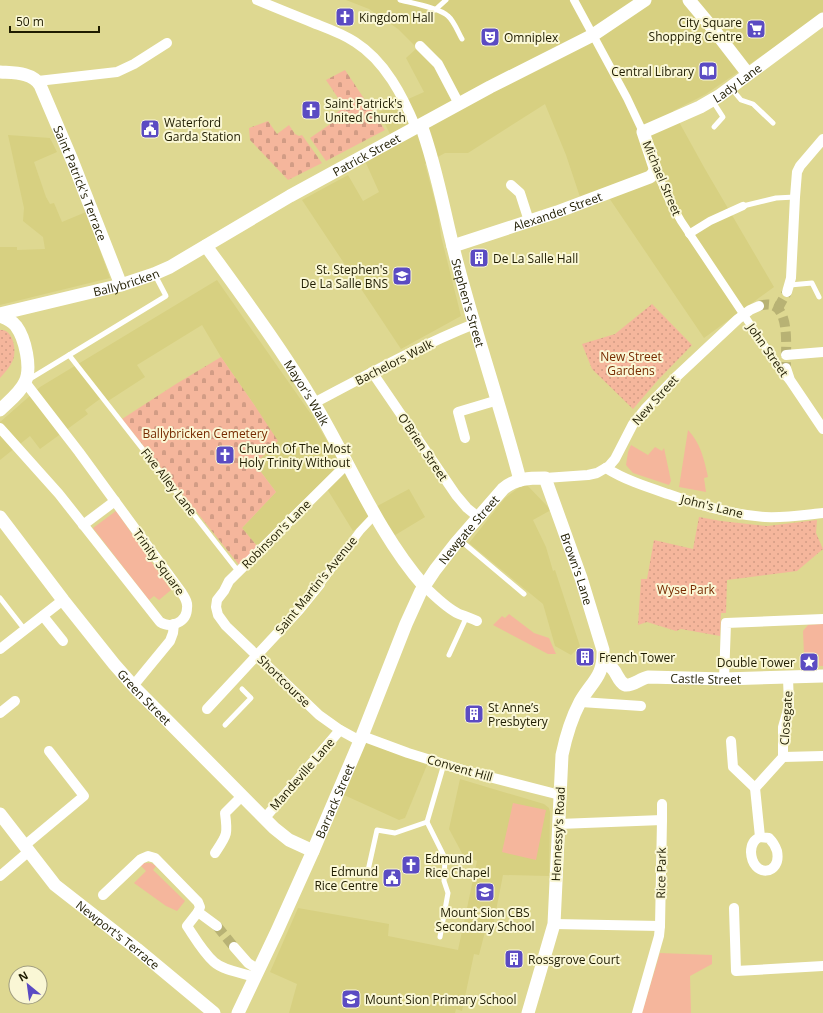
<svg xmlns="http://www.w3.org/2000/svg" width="823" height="1013" font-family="'Open Sans',sans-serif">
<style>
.built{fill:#d7d081}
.grass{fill:#f5b69c}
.cemetery{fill:url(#cemetery-stones)}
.park{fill:url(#park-dots)}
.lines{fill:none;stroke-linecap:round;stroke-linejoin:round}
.minor-tunnel{stroke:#b8b274;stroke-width:10;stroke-dasharray:10 5;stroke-linecap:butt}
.service{stroke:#fff;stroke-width:5}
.pedestrian{stroke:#fff;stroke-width:8}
.minor{stroke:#fff;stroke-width:10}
.tertiary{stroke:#fff;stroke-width:13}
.labels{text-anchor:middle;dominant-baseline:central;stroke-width:4;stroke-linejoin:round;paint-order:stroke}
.poi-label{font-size:12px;fill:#1f1c01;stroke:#faf7d5;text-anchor:start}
.street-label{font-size:12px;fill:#1f1c01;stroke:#faf7d5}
.park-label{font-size:12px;fill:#772b00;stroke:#faf7d5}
</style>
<defs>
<pattern id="cemetery-stones" width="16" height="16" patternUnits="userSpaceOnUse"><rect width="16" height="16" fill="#f5b69c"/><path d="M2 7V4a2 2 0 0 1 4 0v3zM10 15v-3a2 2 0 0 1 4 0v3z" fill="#d29c85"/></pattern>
<pattern id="park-dots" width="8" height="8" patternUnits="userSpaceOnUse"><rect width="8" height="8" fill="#f5b69c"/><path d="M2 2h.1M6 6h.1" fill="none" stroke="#d29c85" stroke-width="1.8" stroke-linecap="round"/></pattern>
</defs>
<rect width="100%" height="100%" fill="#ded891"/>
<g class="built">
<polygon points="346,0 823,0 823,14 706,94 673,111 705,169 774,287 704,338 605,192 581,200 566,155 545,104 468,153 445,153 425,164 438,213 441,236 461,316 401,349 302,200 348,175 363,201 379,192 361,152 391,136 379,112 424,92 406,58 417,48 398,29 369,9"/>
<polygon points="8,135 50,138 57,152 34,162 46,197 50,204 54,203 62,222 86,212 110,278 0,305 0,247 17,247 17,250 45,249 43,237 23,221 24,208"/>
<polygon points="217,280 313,417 368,511 409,489 425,517 392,537 379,514 353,531 324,484 258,547 242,528 276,492 255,464 255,406 221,357 202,325 137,365 145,377 108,401 104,396 85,410 88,414 40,449 30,436 0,460 0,422 40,387"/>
<polygon points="525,483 551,510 533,520 546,547 553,571 555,570 580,646 571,655 555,646 543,604 469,543 505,498"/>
<polygon points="366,741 427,765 405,818 399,820 344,795"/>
<polygon points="460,779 544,804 549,808 550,812 549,876 503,875 493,926 487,924 479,955 474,954 462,1011 456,1009 455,1013 289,1013 297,984 270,972 298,908 389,924 388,936 458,950 477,861 463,855 449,829"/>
</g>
<g class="grass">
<path d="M688,430C701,444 704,459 708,477L704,478L706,492L679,487Z"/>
<polygon points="631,445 648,455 655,447 662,451 664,448 671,481 669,485 633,473 626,465 628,452"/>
<polygon points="116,511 171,590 159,600 154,596 149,600 93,528"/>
<polygon points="509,614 534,633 549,638 556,654 548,654 493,625 502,616 505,618"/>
<polygon points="823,624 823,666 819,666 819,655 804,655 803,631 808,625"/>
<polygon points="513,803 546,810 536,860 502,852"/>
<polygon points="145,863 151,863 156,866 153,870 185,901 177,911 166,906 134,883 146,871 140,865"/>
<polygon points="660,953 712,955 712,964 690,976 691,1013 642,1013"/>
</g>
<g class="cemetery">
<polygon points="345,70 385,130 326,161 310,138 339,118 335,114 344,107 326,80"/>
<polygon points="268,121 277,134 289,125 295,134 299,136 302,135 322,163 288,180 250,140 249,128"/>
<polygon points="221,357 255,406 278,441 255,464 276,492 242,528 258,547 240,566 122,419 176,384"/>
</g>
<g class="park">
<polygon points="652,304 692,345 658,380 633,409 592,369 582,344 615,334"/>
<path d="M0,330C13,328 17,351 13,360C10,367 5,372 0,378Z"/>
<polygon points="699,517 721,521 767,526 817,520 816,533 823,549 797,571 727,580 726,613 721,613 720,636 681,629 676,631 647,622 638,625 641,579 647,579 654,540 693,549"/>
</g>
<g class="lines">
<g class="minor-tunnel">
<path d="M759,306C793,295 785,348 786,368"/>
<polyline points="778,308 787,292"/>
<polyline points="217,926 234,947"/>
</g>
<g class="service">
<path d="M400,0C412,3 440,8 448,16C454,21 458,32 462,39"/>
<polyline points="435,10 446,0"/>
<polyline points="731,88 741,100 753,104 773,123"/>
<polyline points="712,100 723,117 714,127"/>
<polyline points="743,206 776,198 795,197"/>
<polyline points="790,285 812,283 819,297"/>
<polyline points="69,355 238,571"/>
<polyline points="28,380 166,296 155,275"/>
<polyline points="460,540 524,594"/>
<polyline points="0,598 25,630"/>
<polyline points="449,655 467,616"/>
<polyline points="225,725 251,698 242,689"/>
<polyline points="367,875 377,830 395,833 427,822"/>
<polyline points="440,937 448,893 444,881 445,858 427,822 444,764"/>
</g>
<g class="pedestrian">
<polyline points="574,0 627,98 643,132"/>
<polyline points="655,168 669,200 681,221 784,375 789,380"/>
<polyline points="689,234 710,221 743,206"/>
<polyline points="320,584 360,531 376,514"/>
</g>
<g class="minor">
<path d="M257,0C276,8 296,16 316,24C329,29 343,34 355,42C385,61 403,96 416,128"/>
<polyline points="420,46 438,64 459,104"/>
<polyline points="38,81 117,72 134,64 167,43"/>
<polyline points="511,185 520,193 529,221"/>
<polyline points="787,292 791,278 795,197 797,172 800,166 823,139"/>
<polyline points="786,355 823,352"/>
<polyline points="786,368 790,380 823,429"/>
<polyline points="372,372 456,495 467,508 478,517"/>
<path d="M314,403C367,375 419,346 474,324"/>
<path d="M0,428L59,494L160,622C171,629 187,622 187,608C188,602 185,598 182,593L79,452L25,382"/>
<polyline points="465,438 458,412 498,400"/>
<polyline points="348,463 229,581 224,591 217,600 216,607 218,615 226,626 319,715 340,730 360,741"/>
<path d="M606,468C625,480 647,487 668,494C699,505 732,515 765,517C785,518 804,515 823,513"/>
<polyline points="545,478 588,475 597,473 609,466 615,459 633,424 645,409 675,378 738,319 750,310 759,306"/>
<polyline points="83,525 115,501"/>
<path d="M424,586C435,596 446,608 459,614C465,616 471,618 477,621"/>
<polyline points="43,616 63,641"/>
<polyline points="0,649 63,600"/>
<polyline points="724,679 726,623 823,619"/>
<polyline points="133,686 170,641 173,633 174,624"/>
<polyline points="581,702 641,706"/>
<polyline points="207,709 299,610 320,584"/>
<polyline points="0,713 15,701"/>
<polyline points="362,736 408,753 466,771 560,795"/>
<path d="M731,741L733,767L755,788L760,837L769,838C773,842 775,845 777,851C782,876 752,878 751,852C751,845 753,840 760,837"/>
<polyline points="783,757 783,727 789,706 788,678"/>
<polyline points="755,788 783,757 823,756"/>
<polyline points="264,819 340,730"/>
<polyline points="662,820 662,804"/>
<polyline points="559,824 662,820 660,926 659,936 637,1013"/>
<polyline points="24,846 84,796 49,751"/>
<path d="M215,853C227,835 228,835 225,813L242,796"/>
<polyline points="0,876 28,852"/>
<path d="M103,895L141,859L148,856L155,858L198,902L200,907L198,912L187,926C195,938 203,952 214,962C224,971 243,973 255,977"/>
<polyline points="734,908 736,971 823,966"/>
<polyline points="198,912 217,926"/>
<polyline points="554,924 660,926"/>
<polyline points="234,947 248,963 259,970"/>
</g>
<g class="tertiary">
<polyline points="689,0 714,30 748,74"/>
<path id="s1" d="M0,72C14,73 32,72 40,85L72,160L121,285"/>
<path id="s2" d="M421,125C438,171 445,219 458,266C477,338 501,408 520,480"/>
<path id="s3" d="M206,246C243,297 281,348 314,403C350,463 378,534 424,586"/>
<path id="s4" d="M453,246L557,212L650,177L654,173L655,168L643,132L700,107L719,96L823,19"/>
<path id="s5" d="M0,314L121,285L154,274L170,267L290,196L490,87L593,35L645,0"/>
<path d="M0,316C6,318 12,321 16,326C25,338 32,368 25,382C20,393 8,402 0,410"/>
<path id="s6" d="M0,517L63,600L114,664L136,689L274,828L289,840L313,851"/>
<path id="s7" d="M603,662C619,669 615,679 625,685C634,686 639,679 648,677L724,679L823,676"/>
<path id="s8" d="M0,814L55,885L137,949L214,1013"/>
<path id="s9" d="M238,1013L277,931L313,851L362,736L406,624L421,591L435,570L456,543L503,489C516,478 530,478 545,478L581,578L603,650C604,677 592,681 580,702C571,719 566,736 562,755L554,924L528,1013"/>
</g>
</g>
<defs>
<g id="church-square" transform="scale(1)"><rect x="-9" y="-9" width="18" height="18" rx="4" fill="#5b4bc3" stroke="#faf7d5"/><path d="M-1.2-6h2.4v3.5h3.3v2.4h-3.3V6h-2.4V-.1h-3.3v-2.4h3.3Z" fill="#fff"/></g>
<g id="supermarket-square" transform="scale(1)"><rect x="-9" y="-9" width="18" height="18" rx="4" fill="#5b4bc3" stroke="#faf7d5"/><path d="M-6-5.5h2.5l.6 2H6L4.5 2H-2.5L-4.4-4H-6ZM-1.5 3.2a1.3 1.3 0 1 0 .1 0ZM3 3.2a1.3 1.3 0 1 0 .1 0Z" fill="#fff"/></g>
<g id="theatre-square" transform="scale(1)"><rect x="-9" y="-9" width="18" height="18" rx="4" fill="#5b4bc3" stroke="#faf7d5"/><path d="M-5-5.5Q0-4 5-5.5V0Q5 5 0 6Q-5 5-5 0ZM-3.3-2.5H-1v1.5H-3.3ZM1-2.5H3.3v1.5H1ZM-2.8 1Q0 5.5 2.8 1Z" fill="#fff"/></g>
<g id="library-square" transform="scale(1)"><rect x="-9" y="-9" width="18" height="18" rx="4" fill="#5b4bc3" stroke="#faf7d5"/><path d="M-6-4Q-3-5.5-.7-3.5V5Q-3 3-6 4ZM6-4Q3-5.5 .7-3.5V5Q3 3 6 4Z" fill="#fff"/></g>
<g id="civic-square" transform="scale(1)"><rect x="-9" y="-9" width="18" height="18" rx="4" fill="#5b4bc3" stroke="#faf7d5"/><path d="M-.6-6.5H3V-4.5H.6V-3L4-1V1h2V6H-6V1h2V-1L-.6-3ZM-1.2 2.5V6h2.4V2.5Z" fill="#fff"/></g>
<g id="building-square" transform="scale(1)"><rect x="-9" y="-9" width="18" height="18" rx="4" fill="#5b4bc3" stroke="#faf7d5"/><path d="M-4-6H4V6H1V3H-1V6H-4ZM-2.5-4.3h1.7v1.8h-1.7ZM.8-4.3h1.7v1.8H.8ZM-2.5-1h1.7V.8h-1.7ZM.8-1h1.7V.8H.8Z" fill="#fff"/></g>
<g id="school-square" transform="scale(1)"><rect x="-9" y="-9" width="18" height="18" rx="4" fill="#5b4bc3" stroke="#faf7d5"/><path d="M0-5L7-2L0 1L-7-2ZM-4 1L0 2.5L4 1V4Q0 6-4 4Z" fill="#fff"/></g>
<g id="sight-square" transform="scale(1)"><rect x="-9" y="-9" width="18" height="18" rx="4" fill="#5b4bc3" stroke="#faf7d5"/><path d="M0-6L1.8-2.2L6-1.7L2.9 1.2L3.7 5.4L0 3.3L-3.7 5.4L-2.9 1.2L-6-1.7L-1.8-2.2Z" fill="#fff"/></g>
</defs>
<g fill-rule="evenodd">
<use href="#church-square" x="345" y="17"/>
<use href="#supermarket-square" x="756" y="29"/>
<use href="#theatre-square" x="490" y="37"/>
<use href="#library-square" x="708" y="71"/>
<use href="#church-square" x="311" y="110"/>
<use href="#civic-square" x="150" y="129"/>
<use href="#building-square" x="479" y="258"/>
<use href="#school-square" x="402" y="276"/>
<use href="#church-square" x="225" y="455"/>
<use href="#building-square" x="585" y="657"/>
<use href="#sight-square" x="809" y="662"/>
<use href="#building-square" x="474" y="714"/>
<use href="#church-square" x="411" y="865"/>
<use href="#civic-square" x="392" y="878"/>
<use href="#school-square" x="485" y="892"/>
<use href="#building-square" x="514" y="959"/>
<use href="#school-square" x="351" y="999"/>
</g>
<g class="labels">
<g class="poi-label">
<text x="359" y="17">Kingdom Hall</text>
<text x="742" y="22" text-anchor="end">City Square<tspan x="742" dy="14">Shopping Centre</tspan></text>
<text x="504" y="37">Omniplex</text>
<text x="694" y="71" text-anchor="end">Central Library</text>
<text x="325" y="103">Saint Patrick's<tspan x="325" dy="14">United Church</tspan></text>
<text x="164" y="122">Waterford<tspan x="164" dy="14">Garda Station</tspan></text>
<text x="493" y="258">De La Salle Hall</text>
<text x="388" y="269" text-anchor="end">St. Stephen's<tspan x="388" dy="14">De La Salle BNS</tspan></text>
<text x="239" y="448">Church Of The Most<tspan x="239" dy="14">Holy Trinity Without</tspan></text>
<text x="599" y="657">French Tower</text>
<text x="795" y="662" text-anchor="end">Double Tower</text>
<text x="488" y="707">St Anne’s<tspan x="488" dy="14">Presbytery</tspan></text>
<text x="425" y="858">Edmund<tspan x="425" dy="14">Rice Chapel</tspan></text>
<text x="378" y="871" text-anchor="end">Edmund<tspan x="378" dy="14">Rice Centre</tspan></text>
<text x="485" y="912" text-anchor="middle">Mount Sion CBS<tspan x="485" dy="14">Secondary School</tspan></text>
<text x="528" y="959">Rossgrove Court</text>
<text x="365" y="999">Mount Sion Primary School</text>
</g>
<g class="street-label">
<text stroke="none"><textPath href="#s4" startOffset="364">Lady Lane</textPath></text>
<text stroke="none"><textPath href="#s5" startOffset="403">Patrick Street</textPath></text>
<text transform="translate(662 178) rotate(67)">Michael Street</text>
<text stroke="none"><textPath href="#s1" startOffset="150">Saint Patrick's Terrace</textPath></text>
<text stroke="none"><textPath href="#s4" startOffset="110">Alexander Street</textPath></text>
<text stroke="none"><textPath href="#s5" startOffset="130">Ballybricken</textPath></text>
<text stroke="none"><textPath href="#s2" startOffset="184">Stephen's Street</textPath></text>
<text transform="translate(768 350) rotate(55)">John Street</text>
<text transform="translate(394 362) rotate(-27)">Bachelors Walk</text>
<text stroke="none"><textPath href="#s3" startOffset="178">Mayor's Walk</textPath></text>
<text transform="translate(655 400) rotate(-48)">New Street</text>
<text transform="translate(423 447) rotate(56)">O'Brien Street</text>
<text transform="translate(169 482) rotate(52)">Five Alley Lane</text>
<text transform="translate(712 506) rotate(14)">John's Lane</text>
<text stroke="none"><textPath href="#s9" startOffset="538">Newgate Street</textPath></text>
<text transform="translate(276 534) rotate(-45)">Robinson's Lane</text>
<text transform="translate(159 562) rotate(54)">Trinity Square</text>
<text stroke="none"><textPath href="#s9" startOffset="732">Brown's Lane</textPath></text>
<text transform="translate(316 585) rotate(-51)">Saint Martin's Avenue</text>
<text stroke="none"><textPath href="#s7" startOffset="115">Castle Street</textPath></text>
<text transform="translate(284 681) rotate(44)">Shortcourse</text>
<text stroke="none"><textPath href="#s6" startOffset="231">Green Street</textPath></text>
<text transform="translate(786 718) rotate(-86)">Closegate</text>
<text transform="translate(460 768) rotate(16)">Convent Hill</text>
<text transform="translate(302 774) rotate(-49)">Mandeville Lane</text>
<text stroke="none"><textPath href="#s9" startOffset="233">Barrack Street</textPath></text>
<text transform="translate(558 834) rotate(-87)">Hennessy's Road</text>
<text transform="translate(661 873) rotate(-89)">Rice Park</text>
<text stroke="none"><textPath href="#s8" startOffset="170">Newport's Terrace</textPath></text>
</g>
<g class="park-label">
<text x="631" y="356">New Street<tspan x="631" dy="14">Gardens</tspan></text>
<text x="205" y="433">Ballybricken Cemetery</text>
<text x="686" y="589">Wyse Park</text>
</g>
</g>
<g transform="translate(28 985) rotate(331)"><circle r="19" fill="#faf7d5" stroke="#a29f80"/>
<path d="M0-3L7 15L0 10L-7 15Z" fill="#5b4bc3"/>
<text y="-6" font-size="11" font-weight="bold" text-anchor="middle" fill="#1f1c01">N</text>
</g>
<path d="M10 26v6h89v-6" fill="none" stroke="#1f1c01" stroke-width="2"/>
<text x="16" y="26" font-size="12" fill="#1f1c01" stroke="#faf7d5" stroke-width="3" paint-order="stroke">50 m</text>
</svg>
